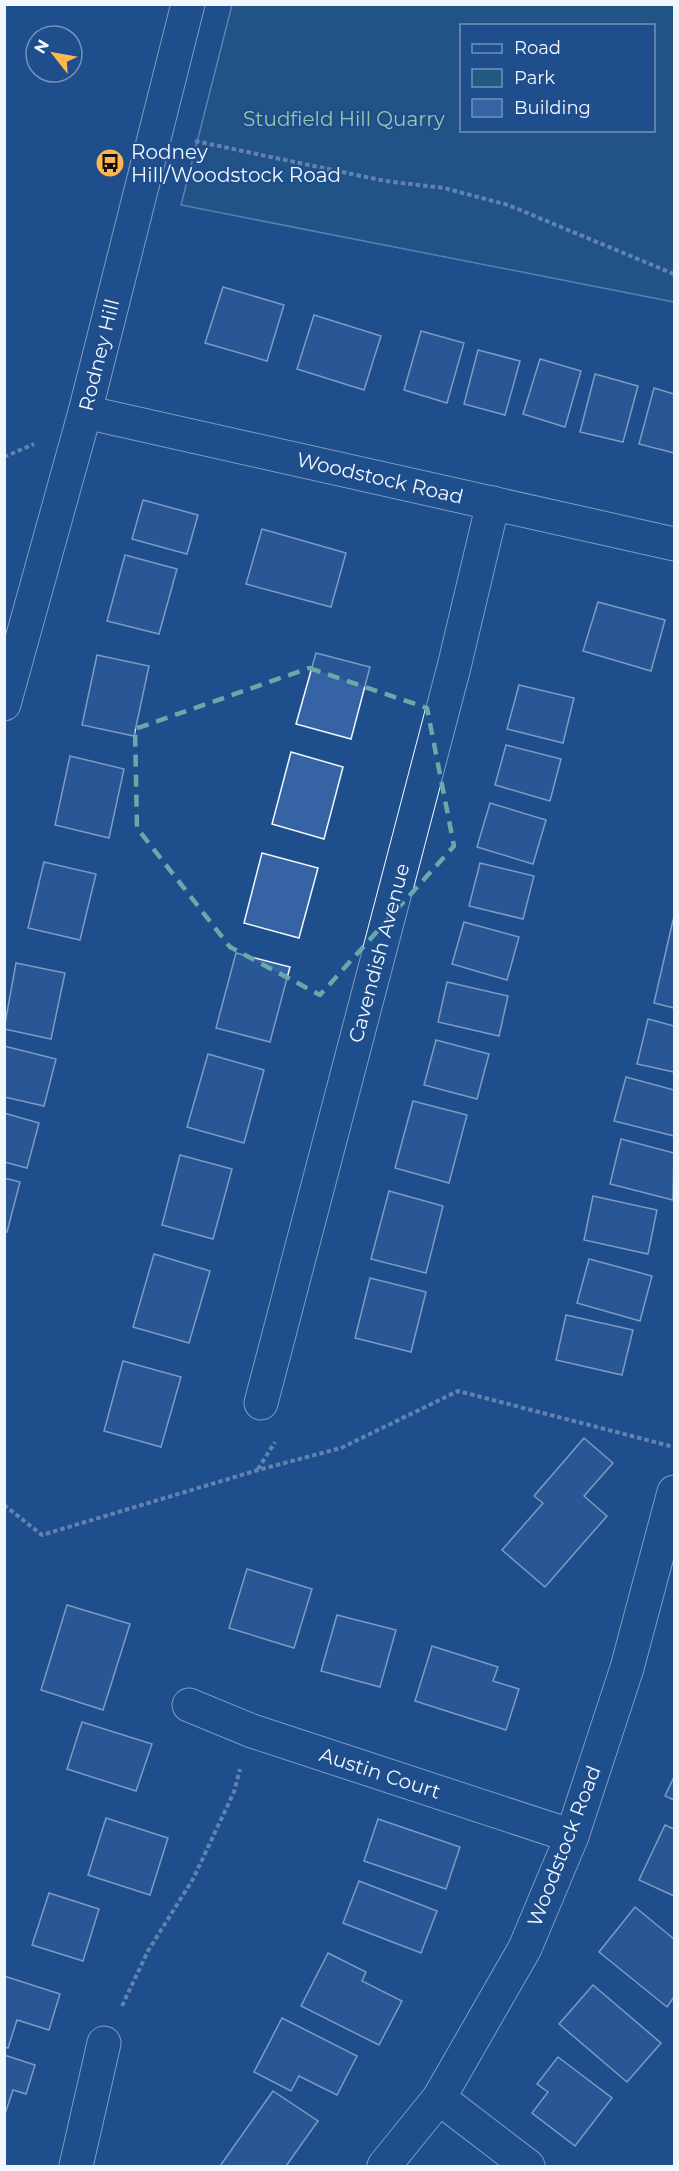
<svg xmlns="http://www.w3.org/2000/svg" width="679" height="2171" font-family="Montserrat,sans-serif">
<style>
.green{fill:#245a82;stroke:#a8bbd7;stroke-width:1.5;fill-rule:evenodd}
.building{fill:#3563a3;stroke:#f2f6ff;stroke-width:1.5}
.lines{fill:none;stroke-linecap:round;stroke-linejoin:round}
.minor-casing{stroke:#f2f6ff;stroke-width:35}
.tertiary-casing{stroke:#f2f6ff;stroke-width:35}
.path{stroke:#b3c4dc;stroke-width:4;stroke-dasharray:4.5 3;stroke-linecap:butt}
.minor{stroke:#1f4e8c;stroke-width:33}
.tertiary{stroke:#1f4e8c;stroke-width:33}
.marked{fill:none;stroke:#6aa9a8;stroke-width:4.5;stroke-dasharray:12 8;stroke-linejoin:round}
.labels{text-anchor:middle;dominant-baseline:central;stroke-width:4.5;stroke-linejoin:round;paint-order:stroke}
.park-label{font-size:20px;fill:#97c8a6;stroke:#1f4e8c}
.poi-label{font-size:20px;fill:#f2f6ff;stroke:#1f4e8c;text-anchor:start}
.street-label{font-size:20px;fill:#f2f6ff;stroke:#1f4e8c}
</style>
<rect width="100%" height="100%" fill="#1f4e8c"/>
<path class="green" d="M232,5H674V302L181,205ZM462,26H654V130H462Z"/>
<g class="building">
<polygon points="223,287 284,305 267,361 205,343"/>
<polygon points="314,315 381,336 364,390 297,369"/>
<polygon points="421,331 464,343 447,403 404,390"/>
<polygon points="478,350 520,361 505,415 464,404"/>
<polygon points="540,359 581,371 565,427 523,414"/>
<polygon points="595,374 638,386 623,442 580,432"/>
<polygon points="654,388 674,394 674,453 639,444"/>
<polygon points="143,500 198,515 187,554 132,539"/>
<polygon points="262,529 346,553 331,607 246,584"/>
<polygon points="125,555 177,569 159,634 107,621"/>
<polygon points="598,602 665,620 651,671 583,651"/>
<polygon points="316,653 370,667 351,739 296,724"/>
<polygon points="97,655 149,666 134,736 82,725"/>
<polygon points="519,685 574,698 563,743 507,729"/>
<polygon points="506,745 561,759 550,801 495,785"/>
<polygon points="291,752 343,767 324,839 272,824"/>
<polygon points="70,756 124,769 109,838 55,825"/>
<polygon points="490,803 546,820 533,864 477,847"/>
<polygon points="262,853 318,868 299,938 244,923"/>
<polygon points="44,862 96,874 80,940 28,928"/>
<polygon points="480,863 534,876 523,919 469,906"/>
<polygon points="673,920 674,920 674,1008 654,1003"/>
<polygon points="464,922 519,937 507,980 452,964"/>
<polygon points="236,953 290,967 270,1042 216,1028"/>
<polygon points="16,963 65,973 51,1039 4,1029"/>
<polygon points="447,982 508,996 499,1036 438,1022"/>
<polygon points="648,1019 674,1026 674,1072 637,1064"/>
<polygon points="436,1040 489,1054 477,1099 424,1085"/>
<polygon points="4,1046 56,1059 44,1106 4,1097"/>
<polygon points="208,1054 264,1070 244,1143 187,1127"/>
<polygon points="626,1077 674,1090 674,1136 614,1121"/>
<polygon points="413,1101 467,1115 449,1183 395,1168"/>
<polygon points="4,1113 39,1123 27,1168 4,1162"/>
<polygon points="621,1139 674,1153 673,1200 610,1184"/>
<polygon points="180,1155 232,1169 213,1239 162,1225"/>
<polygon points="4,1178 20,1182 7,1232 4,1232"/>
<polygon points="389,1191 443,1206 426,1273 371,1259"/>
<polygon points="593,1196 657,1210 648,1254 584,1240"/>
<polygon points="154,1254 210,1271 189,1343 133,1327"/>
<polygon points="589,1259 652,1276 640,1321 577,1303"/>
<polygon points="370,1278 426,1292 411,1352 355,1338"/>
<polygon points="566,1315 633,1330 622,1375 556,1360"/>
<polygon points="123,1361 181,1377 161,1447 104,1431"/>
<polygon points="584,1438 613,1463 584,1496 607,1516 545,1587 502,1550 543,1503 534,1496"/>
<polygon points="247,1569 312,1589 294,1648 229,1628"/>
<polygon points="67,1605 130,1624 103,1710 41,1690"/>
<polygon points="337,1615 396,1630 380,1687 321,1671"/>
<polygon points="432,1646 498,1667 493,1681 519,1689 506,1730 415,1701"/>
<polygon points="82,1722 152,1744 136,1791 67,1769"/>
<polygon points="674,1777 674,1800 665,1796"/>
<polygon points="106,1818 168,1838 150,1895 88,1875"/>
<polygon points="378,1819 460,1847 446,1889 364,1861"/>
<polygon points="665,1825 674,1829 674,1896 639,1880"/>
<polygon points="359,1881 437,1911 421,1953 343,1923"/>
<polygon points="49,1893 99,1909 83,1961 32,1945"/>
<polygon points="635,1907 674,1939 674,1997 667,2007 599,1952"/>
<polygon points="328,1953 366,1972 362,1981 402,2001 379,2045 301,2006"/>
<polygon points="4,1976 60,1994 49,2030 17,2020 8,2048 4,2047"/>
<polygon points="593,1985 661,2043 627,2082 559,2024"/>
<polygon points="282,2018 357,2056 337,2095 299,2076 291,2091 254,2072"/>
<polygon points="4,2055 35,2065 26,2094 13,2090 4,2117"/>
<polygon points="558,2057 612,2098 575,2146 532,2113 548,2092 537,2084"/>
<polygon points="273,2091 318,2121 286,2166 220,2166"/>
</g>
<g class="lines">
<g class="minor-casing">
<g id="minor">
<polyline points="85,412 674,544"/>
<polyline points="261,1403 454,667 493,503"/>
<polyline points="189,1705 252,1731 572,1836"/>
<polyline points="439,2098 528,2166"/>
<polyline points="76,2166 104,2043"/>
<polyline points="384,2166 439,2098 525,1948 572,1836 627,1668 674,1492"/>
</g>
</g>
<g class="tertiary-casing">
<polyline id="tertiary" points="4,704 85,412 188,4"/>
</g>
<g class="path">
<polyline points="195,141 385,181 444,188 508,205 674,274"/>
<polyline points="4,457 34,444"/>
<polyline points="258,1469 275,1442"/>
<polyline points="4,1505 42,1535 258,1470 341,1448 458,1391 674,1447"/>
<polyline points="122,2006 148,1951 193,1879 234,1792 240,1769"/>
</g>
<use href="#minor" class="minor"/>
<use href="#tertiary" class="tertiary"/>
</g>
<path d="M0 0H679V2171H0ZM309,668L427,708L454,846L320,995L230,947L137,828L135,729Z" fill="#1f4e8c" fill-opacity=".55" fill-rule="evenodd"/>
<path class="marked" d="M309,668L427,708L454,846L320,995L230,947L137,828L135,729Z"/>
<defs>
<g id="bus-disc" transform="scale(1.5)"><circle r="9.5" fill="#ffb74d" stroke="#1f4e8c"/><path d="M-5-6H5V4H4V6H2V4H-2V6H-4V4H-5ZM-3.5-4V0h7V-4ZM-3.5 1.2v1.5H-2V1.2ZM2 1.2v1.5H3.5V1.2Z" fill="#111"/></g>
</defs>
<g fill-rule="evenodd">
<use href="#bus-disc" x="110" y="163"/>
</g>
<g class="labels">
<g class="park-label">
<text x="344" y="119">Studfield Hill Quarry</text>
</g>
<g class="poi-label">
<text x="131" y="152">Rodney<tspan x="131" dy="23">Hill/Woodstock Road</tspan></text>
</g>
<g class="street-label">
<text transform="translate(99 355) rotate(-76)">Rodney Hill</text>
<text transform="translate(380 478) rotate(13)">Woodstock Road</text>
<text transform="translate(379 953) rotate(-75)">Cavendish Avenue</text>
<text transform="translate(380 1773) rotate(18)">Austin Court</text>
<text transform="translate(564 1846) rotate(-69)">Woodstock Road</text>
</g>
</g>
<rect width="679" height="2171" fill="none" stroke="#f2f6ff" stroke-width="12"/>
<rect x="460" y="24" width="195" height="108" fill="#1f4e8c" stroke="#7391ba" stroke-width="1.5"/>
<rect x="472" y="44" width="30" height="9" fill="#1f4e8c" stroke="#7391ba" stroke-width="1.5"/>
<text x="514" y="54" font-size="18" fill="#f2f6ff">Road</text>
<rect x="472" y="69" width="30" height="18" fill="#245a82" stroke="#7391ba" stroke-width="1.5"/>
<text x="514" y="84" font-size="18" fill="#f2f6ff">Park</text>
<rect x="472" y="99" width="30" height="18" fill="#3563a3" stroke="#7391ba" stroke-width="1.5"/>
<text x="514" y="114" font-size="18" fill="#f2f6ff">Building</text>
<g transform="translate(54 54) rotate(301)"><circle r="28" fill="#1f4e8c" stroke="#7391ba" stroke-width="1.5"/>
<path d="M0-4.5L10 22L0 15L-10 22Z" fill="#ffb74d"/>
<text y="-9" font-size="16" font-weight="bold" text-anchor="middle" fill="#f2f6ff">N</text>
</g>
</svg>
